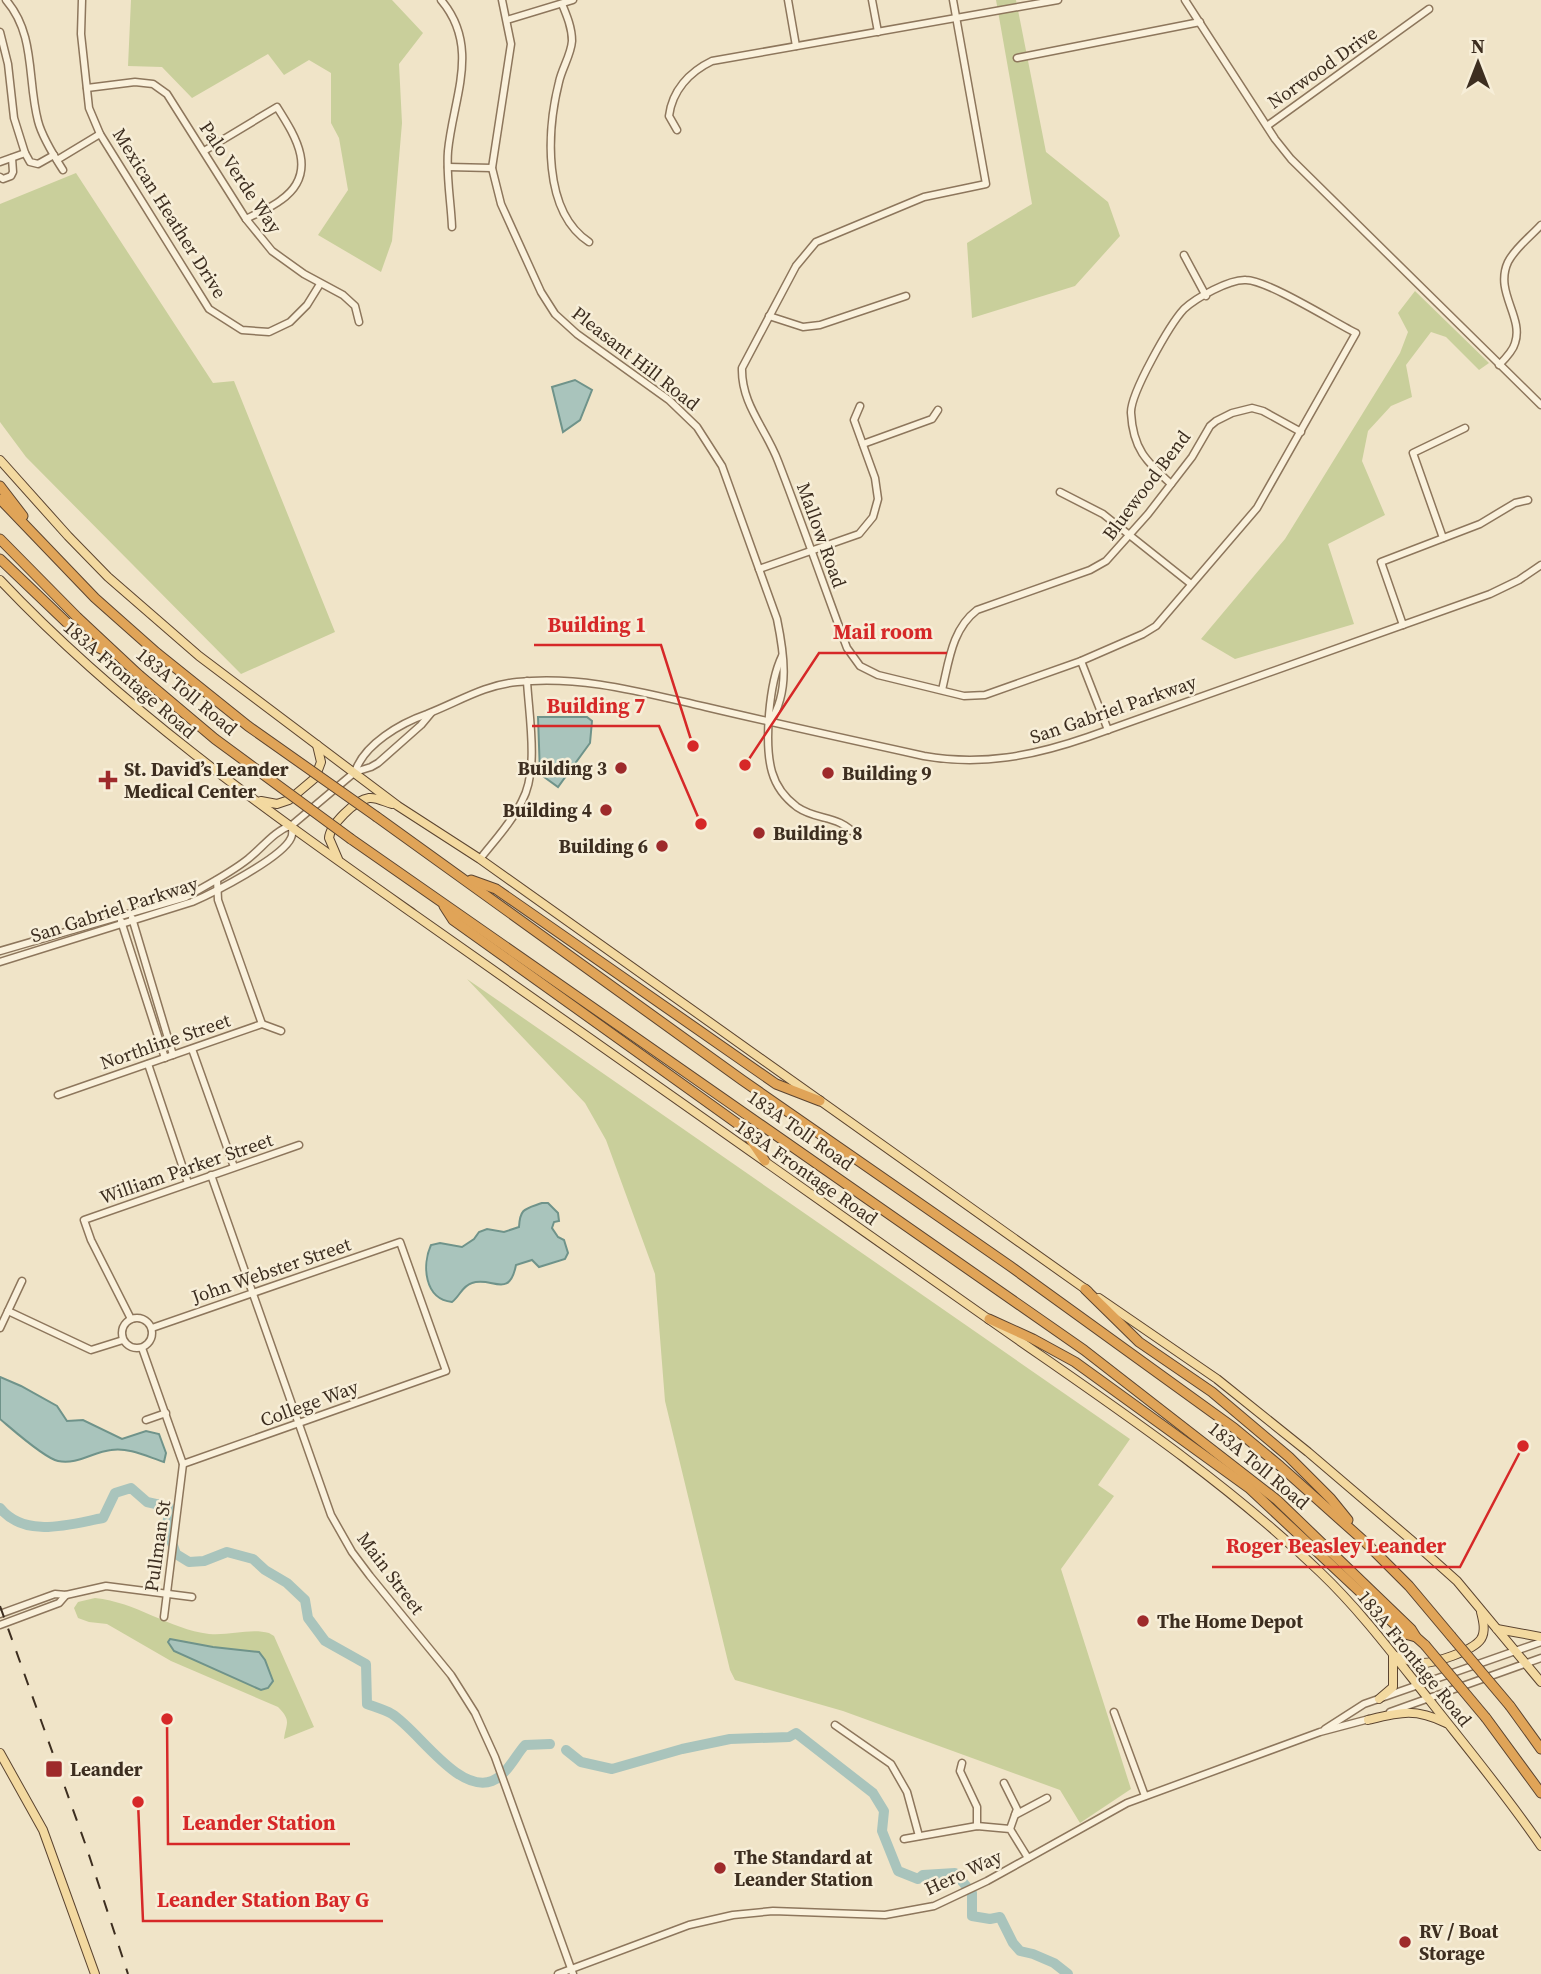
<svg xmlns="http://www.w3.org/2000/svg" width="1541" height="1974" font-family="'Source Serif 4',serif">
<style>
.green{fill:#c9cf9b}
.water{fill:#a9c4bc;stroke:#6f938a;stroke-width:2}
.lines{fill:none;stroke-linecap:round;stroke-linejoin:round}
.river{stroke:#a9c4bc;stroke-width:10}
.minor-casing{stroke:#8d765c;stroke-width:9}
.major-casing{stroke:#5b4430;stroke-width:10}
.highway-casing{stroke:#5b4430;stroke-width:11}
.minor{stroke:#faf1dc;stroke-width:6}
.major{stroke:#f3d9a0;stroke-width:8}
.highway{stroke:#e0a458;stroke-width:9}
.rail{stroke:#3d2e20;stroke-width:2;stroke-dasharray:12 12;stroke-linecap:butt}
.highway-bridge-casing{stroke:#5b4430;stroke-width:11;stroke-linecap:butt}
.highway-bridge{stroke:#e0a458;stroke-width:9}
.poi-dot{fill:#9e2a2b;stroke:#f7eed8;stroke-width:2.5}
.labels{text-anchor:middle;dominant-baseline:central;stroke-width:5;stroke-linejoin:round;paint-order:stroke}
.street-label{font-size:19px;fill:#3d2e20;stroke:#f7eed8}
.poi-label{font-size:19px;font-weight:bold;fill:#3d2e20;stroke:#f7eed8;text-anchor:start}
.leader{fill:none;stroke:#d62828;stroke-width:2.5}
.callout-dot{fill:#d62828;stroke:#f7eed8;stroke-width:2.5}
.callout-label{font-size:21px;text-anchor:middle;font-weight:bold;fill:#d62828;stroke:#f7eed8;stroke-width:5;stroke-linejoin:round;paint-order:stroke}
</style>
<rect width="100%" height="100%" fill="#f0e4c8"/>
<g class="green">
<polygon points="131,0 392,0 423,33 399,64 402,123 392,241 381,272 318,235 348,190 339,138 331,123 331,73 309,60 284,75 268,54 192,98 162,67 128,66"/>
<polygon points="996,0 1016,0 1046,152 1108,202 1120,236 1075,286 972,318 967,243 1032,204"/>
<polygon points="76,173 213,383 234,381 335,632 241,674 26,457 0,422 0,204"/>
<polygon points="1415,291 1489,363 1479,370 1446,337 1431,332 1406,365 1412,397 1391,406 1368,431 1362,461 1385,515 1328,544 1354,624 1235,659 1201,639 1285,539 1400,353 1408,332 1398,313"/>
<polygon points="467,979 1130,1439 1098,1485 1114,1496 1061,1569 1131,1789 1080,1823 1060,1790 843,1711 735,1680 730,1670 665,1401 655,1274 606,1140 585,1103"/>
<path d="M95,1598C136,1602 169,1629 209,1634C229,1636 250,1628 269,1633L274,1636L314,1727L284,1739C286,1723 292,1721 278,1707L171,1661L107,1624L89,1622L78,1618L74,1608L78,1602Z"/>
</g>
<g class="water">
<polygon points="575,380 592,390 580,420 563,432 552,387"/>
<polygon points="538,717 587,717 592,721 590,743 558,787 540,774"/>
<path d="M542,1203H548L558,1213L559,1221L554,1222L552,1228L558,1237L564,1240L568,1253L565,1259L539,1267L532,1260L516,1265C509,1300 492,1276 472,1283C462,1286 460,1296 452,1302C424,1299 422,1265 431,1245L440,1243L462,1247L474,1239L479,1232L487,1229L504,1232L519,1227C520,1208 525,1209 542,1203Z"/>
<path d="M0,1377L21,1386L57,1406L67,1421L83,1420L122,1439L146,1431L159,1434L166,1453L164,1462C148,1457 129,1447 111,1450C93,1452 77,1465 58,1461C44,1458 12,1429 0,1419Z"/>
<polygon points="170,1639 213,1647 259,1652 265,1660 273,1681 268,1688 261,1690 174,1651 168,1642"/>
</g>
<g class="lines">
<g class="river">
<path d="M0,1508C25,1539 70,1524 103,1518L115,1493L131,1488L147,1502L169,1507L167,1529L176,1554L189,1562L204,1561L227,1552L253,1559L265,1570L287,1583L305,1600L308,1618L325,1641L366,1664L367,1704C375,1707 385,1710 392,1714C418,1730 458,1794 492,1781C507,1775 515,1756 525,1745L550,1744"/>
<polyline points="566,1750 581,1762 612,1769 682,1749 730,1739 789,1737 796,1733 873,1793 884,1811 882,1831 898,1871 918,1879 923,1875 955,1873 972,1893 972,1916 990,1919 1000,1917 1013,1943 1020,1951 1033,1954 1054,1963 1068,1974"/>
</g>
<g class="minor-casing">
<g id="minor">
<path d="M6,0C36,35 27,79 38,121C42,137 54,156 63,170"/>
<polyline points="82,0 81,34 89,108 100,134 209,309 242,330 269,332 290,322 307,305 320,284"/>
<path d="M441,0C481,47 453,98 448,151C446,176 451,202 452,227"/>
<path d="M502,0L511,44L492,168L501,204L541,292L555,314L577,334L669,400L697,427L722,466L777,619C784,653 790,692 770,722"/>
<polyline points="788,0 796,46"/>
<polyline points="872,0 878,32"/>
<path d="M953,0L986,184L924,197L816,242L796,266L742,368C741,404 766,429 778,461C802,523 824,586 847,648L860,666L878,675L964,696L985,695L1081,661L1143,634L1156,626L1257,508L1356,333C1334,322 1267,280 1246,280C1229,279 1196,298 1184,309C1170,324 1130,394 1131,413C1133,449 1146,461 1171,484"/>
<polyline points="1185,0 1275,139 1291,159 1541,405"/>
<path d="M562,4C567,16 572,28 572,41C571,55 562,68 559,82C547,130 542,211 589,242"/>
<polyline points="507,20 573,0"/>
<polyline points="0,32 8,64 14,118 25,153"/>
<polyline points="1017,58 1200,22"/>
<polyline points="87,88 135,82 153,84 167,94 246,219 272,251 304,274 343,295 355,306 359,322"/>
<polyline points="1267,126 1429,9"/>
<path d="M677,130L669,116C672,91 689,72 712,61L1058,0"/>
<path d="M204,151L277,107C296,137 319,173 281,200C271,208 257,213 246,219"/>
<polyline points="57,160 100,134"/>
<polyline points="0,162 25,153 30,162 38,164 54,155"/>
<polyline points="448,167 492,168"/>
<polyline points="0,177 3,179 11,176 13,172 12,158"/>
<polyline points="1184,255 1206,296"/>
<polyline points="769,316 803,327 820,325 906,296"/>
<path d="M1499,365C1505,359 1513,351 1515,343C1524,317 1494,292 1508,262C1515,248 1530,237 1541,225"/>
<polyline points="863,444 932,419 938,410"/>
<polyline points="1060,492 1103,514 1191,584"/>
<polyline points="1443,538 1413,453 1465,428"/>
<polyline points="759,569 859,534 873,517 878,499 875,478 854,420 860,406"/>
<polyline points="1403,625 1381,562 1480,524 1515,503 1528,500"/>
<path d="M782,656C769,683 764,744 772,772C776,786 785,798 797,807C819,822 837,813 858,837"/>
<polyline points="1081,661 1108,730"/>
<path d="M942,690C949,661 952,629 977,610L1090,570L1106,561L1148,514L1192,457L1210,426L1216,421L1232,413L1252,408L1263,411L1301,432"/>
<path d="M355,772C364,744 401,723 427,714C458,702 484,685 517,682C582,675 644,693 706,707C778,724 851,740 924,756C982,766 1033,756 1088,737L1490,594L1519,580L1541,565"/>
<path d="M480,859C494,841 512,822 522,801C539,770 529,717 527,681"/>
<polyline points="217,880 218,900 262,1024"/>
<polyline points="132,918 173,1055"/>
<polyline points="121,921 165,1058"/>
<path d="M0,951L186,897C207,885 229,874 248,859C263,847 274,831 292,825L355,772L371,767L378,763L421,725L431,713"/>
<path d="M0,962L192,902C213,893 282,858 291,838C293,835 292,831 292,827"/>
<polyline points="192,1049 234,1167"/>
<polyline points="148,1064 188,1183"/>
<polyline points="58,1095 262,1024 281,1031"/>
<polyline points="211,1175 331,1515 352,1552 370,1576 451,1675 475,1713 495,1757 573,1974"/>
<polyline points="8,1311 91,1350 123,1340"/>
<circle cx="137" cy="1333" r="15"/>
<polyline points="131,1319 91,1240 84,1220 299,1145"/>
<polyline points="0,1328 22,1281"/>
<polyline points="152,1328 400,1242 446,1371 183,1464"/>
<polyline points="142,1348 183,1464 164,1617"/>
<polyline points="146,1420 166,1413"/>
<polyline points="0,1614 55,1594 66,1595 106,1586 192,1597"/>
<polyline points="0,1625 59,1603 66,1595"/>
<polyline points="1114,1712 1145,1796"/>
<polyline points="1390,1712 1541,1658"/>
<polyline points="835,1725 891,1764 907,1792 919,1836"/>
<polyline points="1325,1729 1364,1704 1541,1642"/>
<polyline points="962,1763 960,1771 977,1807 977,1826"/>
<polyline points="1004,1783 1017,1809 1010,1829"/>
<polyline points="1015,1815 1047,1798"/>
<polyline points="904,1839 977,1826 1010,1829 1028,1858"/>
<polyline points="558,1974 689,1925 733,1915 773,1911 885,1915 934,1906 987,1881 1127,1803 1320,1732 1369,1719"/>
</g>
</g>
<g class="major-casing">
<g id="major">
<polyline points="0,460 68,536 108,577 199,656 398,806 480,859 1088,1291"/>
<path d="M0,580C123,710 269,812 415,915C598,1045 783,1174 967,1304C1087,1389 1213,1469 1320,1572C1361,1611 1395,1657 1431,1702C1468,1749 1507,1796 1541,1846"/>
<polyline points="261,801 277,804 289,800 315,778 321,762 317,745"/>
<path d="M338,859L329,838C330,825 355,800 369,798C376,797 385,802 392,804"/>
<polyline points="1099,1298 1217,1379 1308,1452 1410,1539 1457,1581 1541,1682"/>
<polyline points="1497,1629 1541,1637"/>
<path d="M1393,1655C1402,1658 1411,1662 1420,1663C1433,1664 1473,1651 1481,1639C1486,1631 1483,1620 1481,1612"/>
<polyline points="1379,1699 1393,1687 1393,1655"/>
<path d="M1368,1720C1401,1712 1415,1708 1446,1723"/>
<polyline points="0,1753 43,1830 95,1974"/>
</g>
</g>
<g class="highway-casing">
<g id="highway">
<polyline points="0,486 23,516"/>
<polyline points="0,499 95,598 157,653"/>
<polyline points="0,539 77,617 139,675"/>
<polyline points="0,559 86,641 113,655"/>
<polyline points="377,817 742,1080 1010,1266 1234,1428 1280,1466 1364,1541 1409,1586 1451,1636"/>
<polyline points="351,839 1084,1350 1277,1500 1411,1629 1416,1637 1425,1645"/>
<polyline points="471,880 496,889 776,1084 820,1101"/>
<polyline points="444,906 453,920 742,1127 765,1161"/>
<polyline points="1085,1289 1139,1342 1212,1392 1289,1457 1331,1499 1348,1520"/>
<polyline points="989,1319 1033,1339 1075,1362 1249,1488 1405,1634 1416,1637"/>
<polyline points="1510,1706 1541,1749"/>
<polyline points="1486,1718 1541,1793"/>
</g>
</g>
<use href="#minor" class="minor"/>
<use href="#major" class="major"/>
<use href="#highway" class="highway"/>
<polyline class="rail" points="0,1606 86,1846 128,1974"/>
<g class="highway-bridge-casing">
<g id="highway-bridge">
<polyline points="157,653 248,726 377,817"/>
<polyline points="139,675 215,739 351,839"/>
<polyline points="1451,1636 1510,1706"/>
<polyline points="1425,1645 1486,1718"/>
</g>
</g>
<use href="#highway-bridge" class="highway-bridge"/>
</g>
<g class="poi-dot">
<circle cx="621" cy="768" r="7"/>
<circle cx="828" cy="773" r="7"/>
<path d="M104.5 769.5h7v7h7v7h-7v7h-7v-7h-7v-7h7z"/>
<circle cx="606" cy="810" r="7"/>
<circle cx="759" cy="833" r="7"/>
<circle cx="662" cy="846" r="7"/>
<circle cx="1143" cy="1621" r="7"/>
<rect x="45" y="1760" width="18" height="18" rx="3.5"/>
<circle cx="720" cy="1868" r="7"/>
<circle cx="1405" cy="1942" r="7"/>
</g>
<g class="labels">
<g class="street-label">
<text transform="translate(1322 67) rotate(-35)">Norwood Drive</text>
<text transform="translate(241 177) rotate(56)">Palo Verde Way</text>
<text transform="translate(170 213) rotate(58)">Mexican Heather Drive</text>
<text transform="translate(636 358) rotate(38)">Pleasant Hill Road</text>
<text transform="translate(1146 485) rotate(-53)">Bluewood Bend</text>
<text transform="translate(822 535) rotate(70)">Mallow Road</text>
<text transform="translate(130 679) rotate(41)">183A Frontage Road</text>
<text transform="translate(187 691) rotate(40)">183A Toll Road</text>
<text transform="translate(1113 709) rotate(-19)">San Gabriel Parkway</text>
<text transform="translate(114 909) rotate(-18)">San Gabriel Parkway</text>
<text transform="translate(165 1041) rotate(-19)">Northline Street</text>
<text transform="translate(801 1130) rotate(35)">183A Toll Road</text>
<text transform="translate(186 1168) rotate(-19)">William Parker Street</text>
<text transform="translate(807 1172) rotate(35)">183A Frontage Road</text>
<text transform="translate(271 1270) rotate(-19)">John Webster Street</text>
<text transform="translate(309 1403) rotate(-20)">College Way</text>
<text transform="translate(1259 1465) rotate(40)">183A Toll Road</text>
<text transform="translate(157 1546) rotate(-82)">Pullman St</text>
<text transform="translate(391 1573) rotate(53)">Main Street</text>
<text transform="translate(1415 1658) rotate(51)">183A Frontage Road</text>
<text transform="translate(963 1872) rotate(-25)">Hero Way</text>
</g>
<g class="poi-label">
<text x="607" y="768" text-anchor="end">Building 3</text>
<text x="124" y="769">St. David’s Leander<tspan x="124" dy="22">Medical Center</tspan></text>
<text x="842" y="773">Building 9</text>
<text x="592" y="810" text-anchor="end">Building 4</text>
<text x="773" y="833">Building 8</text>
<text x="648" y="846" text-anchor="end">Building 6</text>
<text x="1157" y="1621">The Home Depot</text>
<text x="70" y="1769">Leander</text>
<text x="734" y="1857">The Standard at<tspan x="734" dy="22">Leander Station</tspan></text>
<text x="1419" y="1931">RV / Boat<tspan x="1419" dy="22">Storage</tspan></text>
</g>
</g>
<path class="leader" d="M693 746L661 645H534M745 765L819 653H947M701 824L659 726H532M1523 1446L1460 1567H1212M167 1719L168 1844H350M138 1802L143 1921H383"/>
<g class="callout-dot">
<circle cx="693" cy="746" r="7"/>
<circle cx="745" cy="765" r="7"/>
<circle cx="701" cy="824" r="7"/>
<circle cx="1523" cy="1446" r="7"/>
<circle cx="167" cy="1719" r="7"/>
<circle cx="138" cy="1802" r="7"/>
</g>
<g class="callout-label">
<text x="597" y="632">Building 1</text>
<text x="883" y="639">Mail room</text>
<text x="596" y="713">Building 7</text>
<text x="1336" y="1553">Roger Beasley Leander</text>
<text x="259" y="1830">Leander Station</text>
<text x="263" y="1907">Leander Station Bay G</text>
</g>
<g transform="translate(1478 63)" stroke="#f7eed8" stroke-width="5" paint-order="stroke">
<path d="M0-5L12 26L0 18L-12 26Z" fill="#3d2e20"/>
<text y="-10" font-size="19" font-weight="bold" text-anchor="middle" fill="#3d2e20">N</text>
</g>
</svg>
